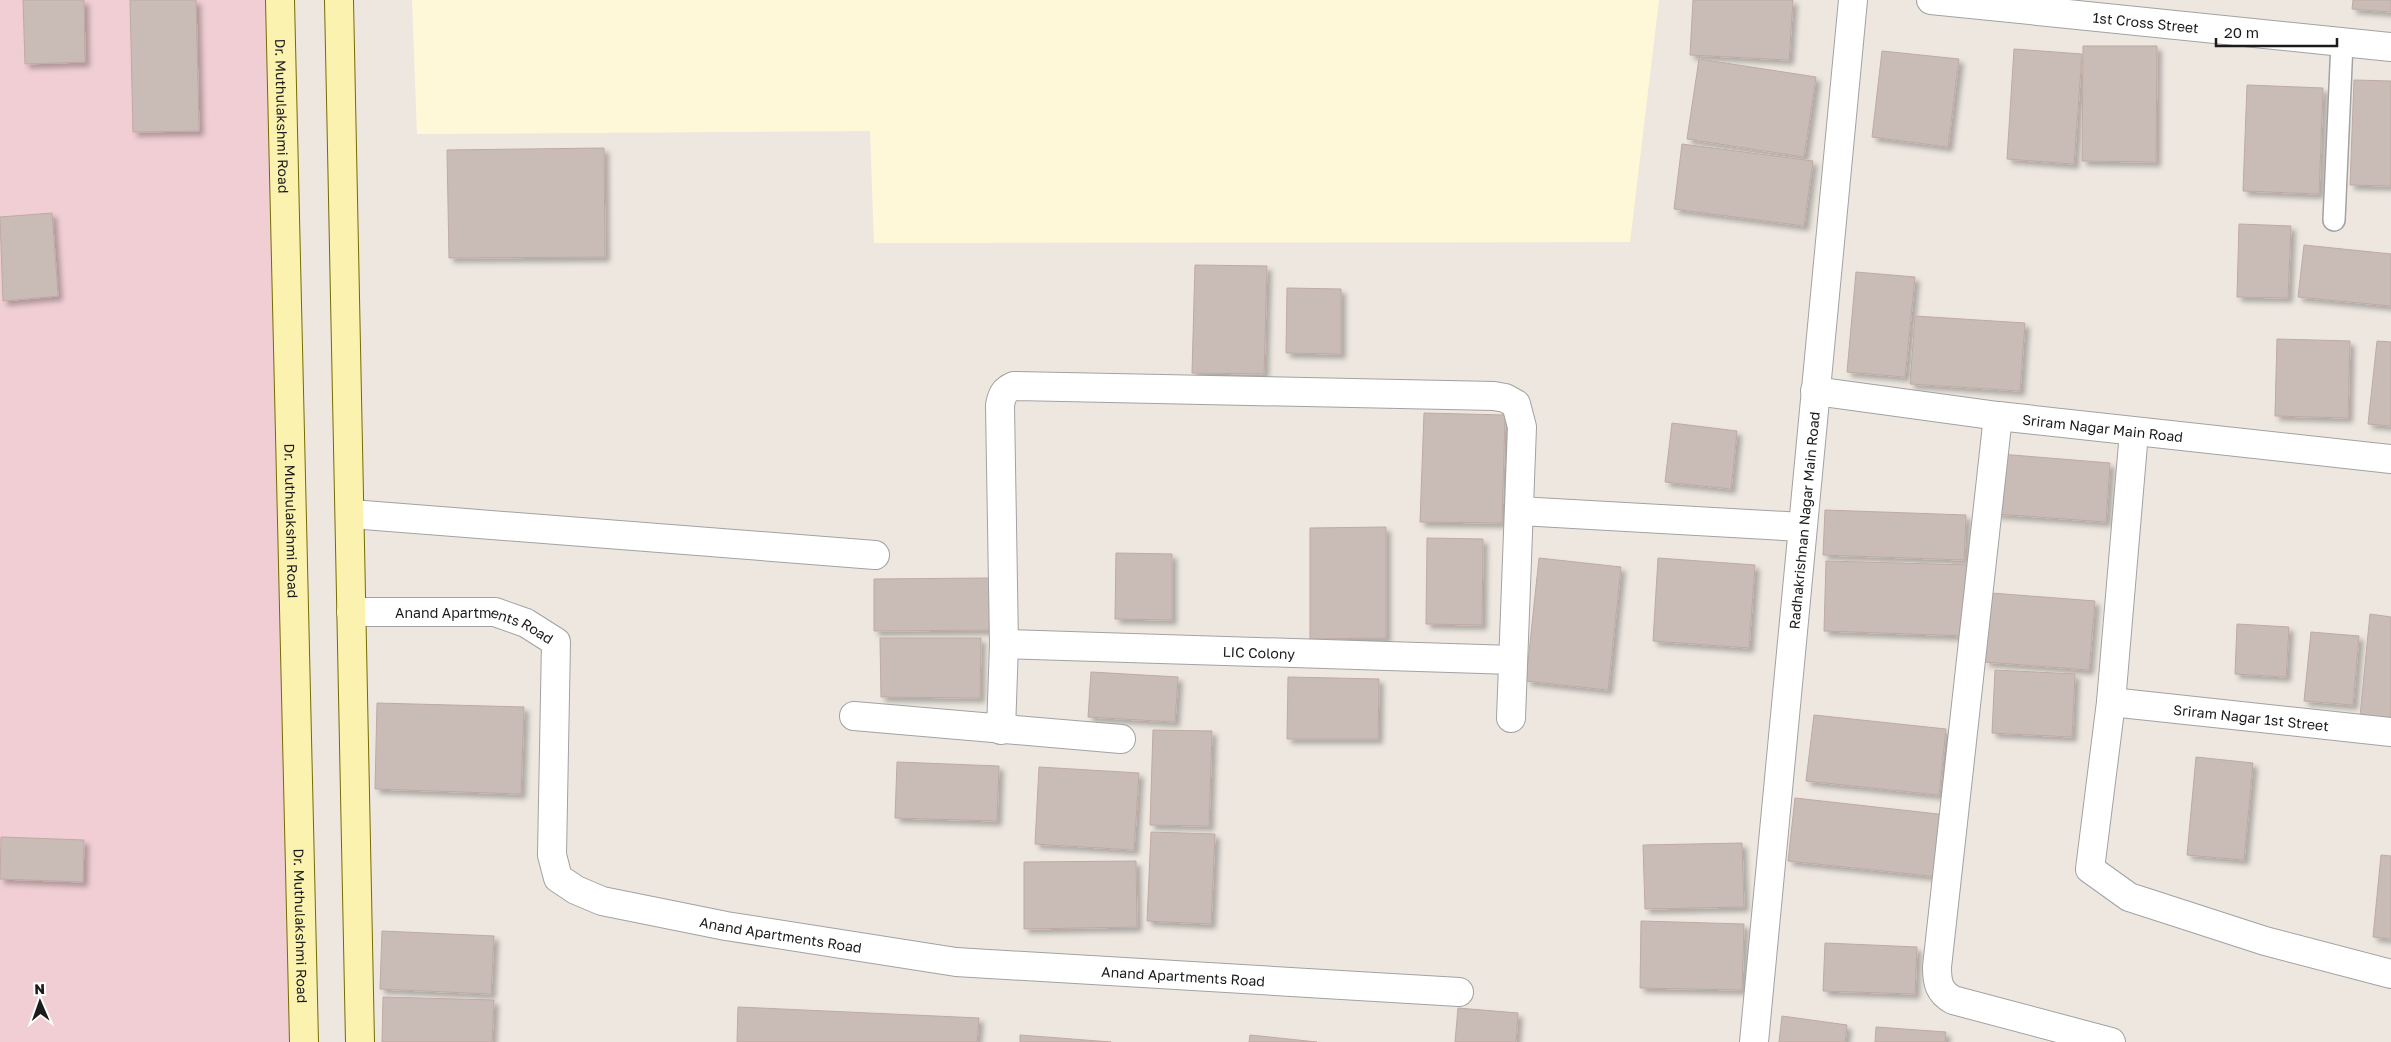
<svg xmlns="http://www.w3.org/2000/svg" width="2391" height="1042" font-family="'Golos Text',sans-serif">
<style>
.commercial{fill:#f0ced3}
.education{fill:#fff8d8}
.building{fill:#c9bcb6;stroke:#bfaaa2;filter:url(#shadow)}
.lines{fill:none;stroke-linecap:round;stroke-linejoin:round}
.lane-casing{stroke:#a2a2a2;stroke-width:24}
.street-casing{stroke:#a2a2a2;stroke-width:30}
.secondary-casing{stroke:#746c01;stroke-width:30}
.lane{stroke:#fff;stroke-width:21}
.street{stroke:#fff;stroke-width:28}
.secondary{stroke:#fcf2b0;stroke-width:28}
.labels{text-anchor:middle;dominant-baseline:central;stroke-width:4.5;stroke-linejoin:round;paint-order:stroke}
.street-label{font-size:14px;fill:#1b1b1b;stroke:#fff}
</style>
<defs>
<filter id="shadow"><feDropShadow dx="4.5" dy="4.5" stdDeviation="2.5" flood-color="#0004"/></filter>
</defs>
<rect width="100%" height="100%" fill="#ede7e0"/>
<polygon class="commercial" points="0,0 280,0 304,1042 0,1042"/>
<polygon class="education" points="412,0 1659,0 1630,242 874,243 870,131 417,134"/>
<g class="building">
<polygon points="23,0 84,0 85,62 25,64"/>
<polygon points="130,0 196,0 199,131 133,132"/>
<polygon points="1693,0 1793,0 1789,60 1690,55"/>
<polygon points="2353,0 2391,0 2391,12 2352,9"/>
<polygon points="2083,46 2157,46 2156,162 2082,161"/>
<polygon points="2014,49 2082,54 2074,164 2007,159"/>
<polygon points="1882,51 1959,59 1948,147 1872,137"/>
<polygon points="1699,59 1816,77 1804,157 1687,139"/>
<polygon points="2354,80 2391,81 2391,186 2350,185"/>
<polygon points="2247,85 2323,88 2319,194 2243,191"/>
<polygon points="1682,144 1813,161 1804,226 1674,209"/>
<polygon points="604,148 605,257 449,258 447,150"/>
<polygon points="52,213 58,296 3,301 0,217"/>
<polygon points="2239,224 2291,226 2288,298 2237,297"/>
<polygon points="2304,245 2391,254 2391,306 2298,297"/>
<polygon points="1195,265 1267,266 1264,374 1192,373"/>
<polygon points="1856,272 1915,277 1905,377 1847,372"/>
<polygon points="1287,288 1341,289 1341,354 1286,353"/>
<polygon points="1915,316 2025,323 2020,391 1910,384"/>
<polygon points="2277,339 2350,341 2348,418 2275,416"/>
<polygon points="2377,341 2391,342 2391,426 2368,424"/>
<polygon points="1424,413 1505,415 1502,523 1420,522"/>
<polygon points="1672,423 1737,431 1731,489 1665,482"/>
<polygon points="2000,454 2110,463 2106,522 1996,514"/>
<polygon points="1825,510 1966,515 1964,560 1823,555"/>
<polygon points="1386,527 1386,638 1310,639 1310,528"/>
<polygon points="1427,538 1483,539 1482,625 1426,624"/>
<polygon points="1116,553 1172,554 1172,620 1115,619"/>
<polygon points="1539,558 1621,567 1608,690 1526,681"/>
<polygon points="1658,558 1755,565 1749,648 1653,641"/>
<polygon points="1826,561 1971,565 1968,636 1824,631"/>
<polygon points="989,578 990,630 874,631 874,579"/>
<polygon points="1991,593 2095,601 2089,670 1985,662"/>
<polygon points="2370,614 2391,617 2391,719 2360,716"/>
<polygon points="2237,624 2289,627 2286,677 2235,674"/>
<polygon points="2311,632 2359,636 2353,705 2304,701"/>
<polygon points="880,638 981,638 980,698 881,697"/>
<polygon points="1995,670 2075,674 2072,737 1992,733"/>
<polygon points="1091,672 1178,677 1175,722 1088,717"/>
<polygon points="1288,677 1379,679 1378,739 1287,739"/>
<polygon points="377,703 524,707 521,794 375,789"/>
<polygon points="1814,715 1946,729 1939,795 1806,781"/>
<polygon points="1153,730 1212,731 1209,826 1150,825"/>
<polygon points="2196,757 2253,763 2244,860 2187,855"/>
<polygon points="897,762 999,766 997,821 895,818"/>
<polygon points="1039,767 1139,773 1134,850 1035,844"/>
<polygon points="1795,798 1947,815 1940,877 1788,861"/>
<polygon points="1151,832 1215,834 1211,924 1147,921"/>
<polygon points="1,837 84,840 83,882 0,879"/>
<polygon points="1742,843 1744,907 1645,909 1643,845"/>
<polygon points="2381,855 2391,856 2391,939 2373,937"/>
<polygon points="1136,861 1137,927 1024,929 1024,862"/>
<polygon points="1641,921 1744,924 1742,990 1640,988"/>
<polygon points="382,931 494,936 491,994 380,989"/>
<polygon points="1825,943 1917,947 1915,994 1823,991"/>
<polygon points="383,997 494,1000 492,1042 382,1042"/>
<polygon points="738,1007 979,1018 977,1042 737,1042"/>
<polygon points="1458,1008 1518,1013 1516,1042 1455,1042"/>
<polygon points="1782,1016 1847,1025 1845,1042 1779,1042"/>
<polygon points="1876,1027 1946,1032 1945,1042 1875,1042"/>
<polygon points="1020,1035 1111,1042 1020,1042"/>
<polygon points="1250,1035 1317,1042 1249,1042"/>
</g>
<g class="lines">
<g class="lane-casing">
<polyline id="lane" points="2334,220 2342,43"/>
</g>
<g class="street-casing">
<g id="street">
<path id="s1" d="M1931,0L2391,47"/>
<path id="s2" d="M1815,391L1998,416L2391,459"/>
<path d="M1998,416L1937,967C1937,983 1939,992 1953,1000L2111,1042"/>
<polyline points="2134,432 2111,702 2090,869 2129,897 2265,941 2391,974"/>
<polyline points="1519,511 1802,527"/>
<polyline points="351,514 875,555"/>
<path id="s3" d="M351,612H495L526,623L556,642L552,855L558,878L576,890L602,901L726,926L956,962L1459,992"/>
<path id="s4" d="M1004,644L1513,660"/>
<path id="s5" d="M2111,702L2391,732"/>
<polyline points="854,716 1121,739"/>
<path d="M1001,730L1004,644L1000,405C1002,395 1004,390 1014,386L1494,396L1505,398L1516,404L1522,427L1511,718"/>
<path id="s6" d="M1754,1042L1853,0"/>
</g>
</g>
<g class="secondary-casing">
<g id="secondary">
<path id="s7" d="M280,0L304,1042"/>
<path d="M339,0C347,347 352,695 360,1042"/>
</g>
</g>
<use href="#lane" class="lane"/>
<use href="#street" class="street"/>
<use href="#secondary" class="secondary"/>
</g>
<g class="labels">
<g class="street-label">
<text stroke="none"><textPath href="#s1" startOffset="216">1st Cross Street</textPath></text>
<text stroke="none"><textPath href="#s7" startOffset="116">Dr. Muthulakshmi Road</textPath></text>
<text stroke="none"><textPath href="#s2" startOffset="290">Sriram Nagar Main Road</textPath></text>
<text stroke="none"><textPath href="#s7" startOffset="521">Dr. Muthulakshmi Road</textPath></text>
<text stroke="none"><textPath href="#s6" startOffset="524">Radhakrishnan Nagar Main Road</textPath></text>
<text stroke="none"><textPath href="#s3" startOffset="126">Anand Apartments Road</textPath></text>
<text stroke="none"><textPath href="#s4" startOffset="255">LIC Colony</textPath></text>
<text stroke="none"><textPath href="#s5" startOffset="141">Sriram Nagar 1st Street</textPath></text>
<text stroke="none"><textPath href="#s7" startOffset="926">Dr. Muthulakshmi Road</textPath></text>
<text stroke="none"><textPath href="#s3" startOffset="681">Anand Apartments Road</textPath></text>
<text stroke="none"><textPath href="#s3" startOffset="1086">Anand Apartments Road</textPath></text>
</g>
</g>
<g transform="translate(40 1002) rotate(358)" stroke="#ffffff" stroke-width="4" paint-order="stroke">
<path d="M0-4L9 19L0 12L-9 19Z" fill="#1b1b1b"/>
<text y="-8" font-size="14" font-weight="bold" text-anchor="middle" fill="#1b1b1b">N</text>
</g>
<path d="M2216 38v8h121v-8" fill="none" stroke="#1b1b1b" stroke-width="2.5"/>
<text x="2224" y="38" font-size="15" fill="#1b1b1b" stroke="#ffffff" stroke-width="4" paint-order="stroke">20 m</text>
</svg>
